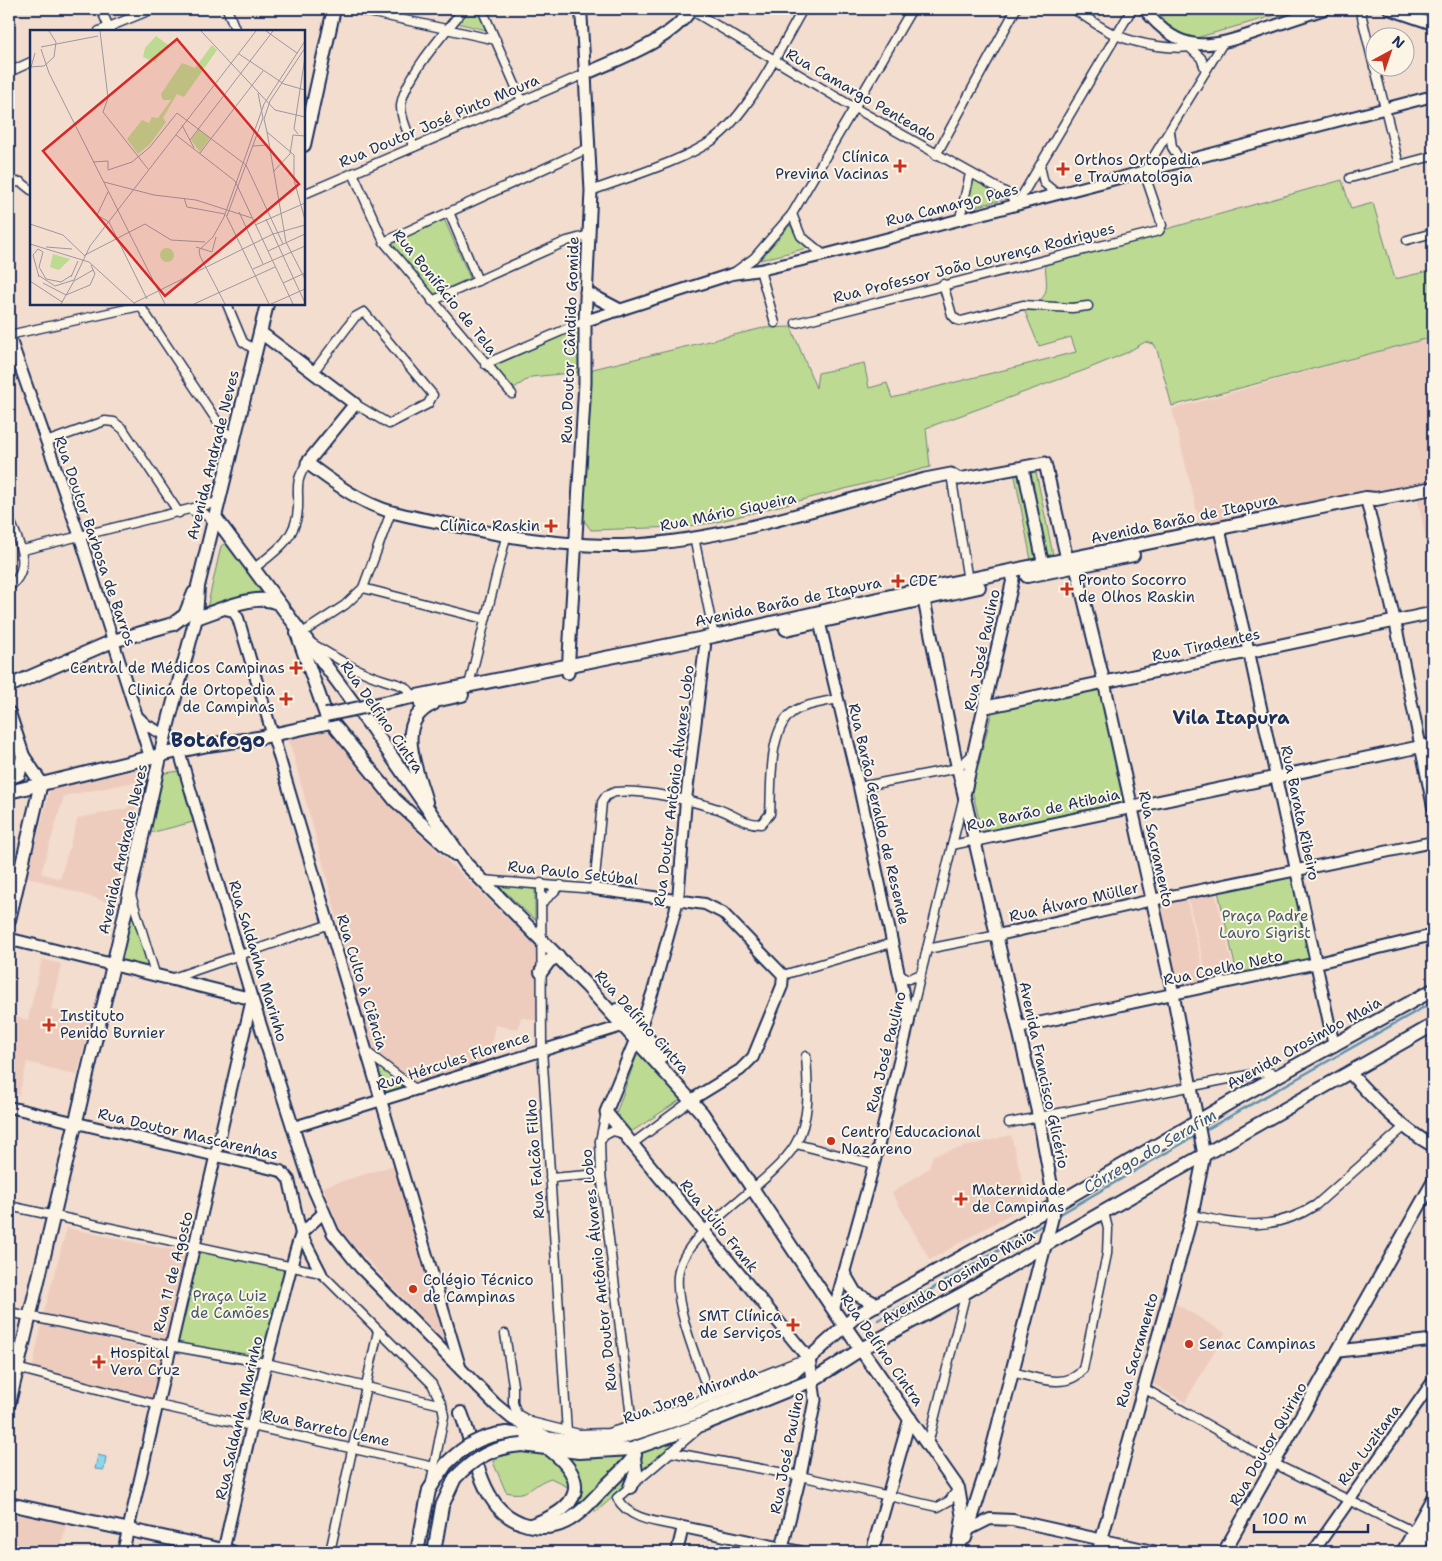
<svg xmlns="http://www.w3.org/2000/svg" width="1442" height="1561" font-family="'Shantell Sans',sans-serif">
<style>
.built{fill:#edccbe;fill-rule:evenodd}
.green{fill:#bcda92;stroke:#6c8478}
.water{fill:#8ad6ea;stroke:#5e93b2}
.lines{fill:none;stroke-linecap:round;stroke-linejoin:round}
.stream{stroke:#5e93b2;stroke-width:2.5}
.minor-casing{stroke:#1b2f5e;stroke-width:11}
.tertiary-casing{stroke:#1b2f5e;stroke-width:14}
.secondary-casing{stroke:#1b2f5e;stroke-width:15}
.primary-casing{stroke:#1b2f5e;stroke-width:16}
.minor{stroke:#fcf5e5;stroke-width:8}
.tertiary{stroke:#fcf5e5;stroke-width:10}
.secondary{stroke:#fcf5e5;stroke-width:11}
.primary{stroke:#fcf5e5;stroke-width:12}
.primary-bridge-casing{stroke:#1b2f5e;stroke-width:16;stroke-linecap:butt}
.primary-bridge{stroke:#fcf5e5;stroke-width:12}
.poi-dot{fill:#c8321e;stroke:#fcf5e5;stroke-width:2}
.labels{text-anchor:middle;dominant-baseline:central;stroke-width:4;stroke-linejoin:round;paint-order:stroke}
.street-label{font-size:15px;fill:#1b2f5e;stroke:#fcf5e5}
.poi-label{font-size:15px;fill:#1b2f5e;stroke:#fcf5e5;text-anchor:start}
.park-label{font-size:15px;fill:#435a6b;stroke:#fcf5e5}
.water-label{font-size:16px;font-style:italic;fill:#375981;stroke:#fcf5e5}
.quarter-label{font-size:18px;font-weight:bold;fill:#1b2f5e;stroke:#fcf5e5}
.district-label{font-size:20px;font-weight:bold;fill:#1b2f5e;stroke:#fcf5e5}
.inset-road{fill:none;stroke:#9d97a1;stroke-width:1}
.view{fill:#d62828;fill-opacity:0.15;stroke:#d62828;stroke-width:2.5}
.inset-edge{fill:none;stroke:#1b2f5e;stroke-width:2.5}
</style>
<rect width="100%" height="100%" fill="#f3ddce"/>
<filter id="ink" filterUnits="userSpaceOnUse"><feTurbulence type="fractalNoise" baseFrequency=".02" numOctaves="2"/><feDisplacementMap in="SourceGraphic" scale="10" xChannelSelector="R" yChannelSelector="G"/><feConvolveMatrix kernelMatrix="1 2 1 2 8 2 1 2 1" color-interpolation-filters="sRGB"/></filter>
<g filter="url(#ink)">
<g class="built">
<polygon points="1433,337 1433,481 1201,528 1172,409"/>
<polygon points="1433,496 1433,578 1418,499"/>
<polygon points="331,731 398,813 537,947 537,1021 521,1017 518,1029 495,1025 487,1065 416,1087 370,1052 328,882 288,736"/>
<path d="M146,768L111,903L27,877L50,789ZM135,782L128,808L78,818L60,879L41,873L64,796Z"/>
<polygon points="1215,892 1235,975 1208,981 1188,898"/>
<polygon points="1186,898 1206,981 1178,988 1158,904"/>
<polygon points="42,959 61,964 51,1009 91,1020 77,1075 27,1062 19,1095 9,1093 9,1015 28,1020"/>
<polygon points="1011,1135 1028,1204 930,1260 892,1193 929,1168 933,1155"/>
<polygon points="395,1165 448,1346 341,1232 323,1187"/>
<polygon points="67,1228 186,1253 166,1343 43,1316"/>
<polygon points="1173,1302 1225,1333 1185,1402 1146,1380"/>
<polygon points="42,1323 167,1354 154,1401 32,1370"/>
<polygon points="9,1508 67,1521 60,1552 9,1552"/>
</g>
<g class="green">
<polygon points="470,9 477,9 486,30 457,23"/>
<polygon points="1154,9 1297,9 1196,38 1177,33"/>
<polygon points="972,177 1012,197 967,209"/>
<path d="M1342,180L1351,209L1373,203L1395,279L1433,270V337L1172,406L1157,350L1154,344L1145,342L1126,353L1085,370L926,428L930,467L713,523L680,527L591,530L582,518L585,383L593,369L763,328L791,327L816,388L818,373L864,363L869,388L887,383L892,398L1076,352L1071,337L1039,346L1025,312C1051,294 1047,293 1045,263Z"/>
<polygon points="444,219 470,278 432,295 391,243"/>
<polygon points="790,225 797,238 807,248 760,260"/>
<polygon points="584,325 580,372 531,377 514,388 494,366"/>
<polygon points="1035,467 1053,555 1031,560 1014,471"/>
<polygon points="224,544 229,544 260,583 259,595 207,608 221,546"/>
<polygon points="1099,688 1124,802 982,832 972,790 992,712"/>
<polygon points="181,771 197,821 150,833 164,773"/>
<polygon points="1293,875 1313,959 1237,974 1218,891"/>
<polygon points="498,885 535,889 535,920"/>
<polygon points="131,909 151,973 118,964"/>
<polygon points="640,1046 683,1098 631,1132 616,1114"/>
<polygon points="374,1063 393,1077 410,1085 384,1093"/>
<polygon points="195,1246 287,1270 266,1363 175,1344"/>
<polygon points="683,1435 596,1512 592,1507 637,1452"/>
<path d="M522,1451C552,1457 561,1455 569,1488L551,1478C531,1484 530,1498 506,1492L493,1462L495,1458Z"/>
<polygon points="629,1454 578,1509 562,1517 578,1496 573,1466 568,1456 595,1459"/>
</g>
<polygon class="water" points="98,1455 106,1457 104,1470 95,1469"/>
<g class="lines">
<g class="stream">
<polyline points="1202,1132 1433,1002"/>
<polyline points="1057,1216 1197,1135"/>
<polyline points="878,1320 1046,1223"/>
</g>
<g class="minor-casing">
<g id="minor">
<polyline points="101,9 110,30"/>
<polyline points="227,9 236,31"/>
<polyline points="355,9 496,40"/>
<polyline points="482,9 522,101"/>
<path d="M1073,9C1087,17 1101,29 1116,35C1137,44 1178,52 1199,45"/>
<polyline points="1360,9 1374,67"/>
<polyline points="691,10 853,107 1005,192 1012,197 1015,204"/>
<polyline points="99,31 153,9"/>
<polyline points="1190,48 1201,58 1206,71"/>
<polyline points="1375,68 1399,165"/>
<polyline points="9,72 31,62"/>
<polyline points="1170,132 1172,147 1180,160"/>
<path d="M414,147C409,135 401,120 401,106C403,79 446,31 464,9"/>
<polyline points="936,155 1016,9"/>
<polyline points="1040,166 1044,183 1056,193"/>
<polyline points="353,173 384,242 512,394"/>
<polyline points="1350,178 1433,156"/>
<polyline points="9,183 21,182 31,190"/>
<path d="M591,191C626,178 683,161 713,140C749,114 781,47 803,9"/>
<polyline points="304,194 585,74"/>
<polyline points="1017,204 1132,9"/>
<polyline points="449,212 478,281"/>
<polyline points="792,214 801,236 824,255"/>
<polyline points="960,218 970,174"/>
<polyline points="1407,240 1433,233"/>
<polyline points="384,242 589,148"/>
<polyline points="760,270 775,323"/>
<polyline points="732,274 754,258 792,214 912,9"/>
<polyline points="943,284 952,315 957,320 961,321 1023,305 1072,308 1088,306"/>
<polyline points="432,301 567,241 589,235"/>
<polyline points="139,304 223,430 234,438"/>
<polyline points="227,304 243,342 255,350"/>
<polyline points="796,323 1159,231 1162,225 1144,172 1223,43"/>
<polyline points="9,335 140,306"/>
<polyline points="485,364 585,321"/>
<polyline points="314,371 355,317 364,312 433,395 428,404 389,424 355,404"/>
<polyline points="46,442 105,421 114,422 123,429 179,513"/>
<polyline points="951,474 968,581"/>
<polyline points="193,511 205,514 213,523"/>
<path d="M9,518C18,540 34,568 9,587"/>
<polyline points="694,537 714,636"/>
<polyline points="23,550 218,502"/>
<path d="M253,569C275,552 297,538 298,508C299,487 294,483 307,463"/>
<polyline points="363,588 484,619"/>
<polyline points="302,633 345,605 363,588 391,512"/>
<path d="M313,644C336,658 358,672 384,680C395,684 408,684 413,697"/>
<polyline points="469,685 506,537"/>
<polyline points="859,787 958,768 972,755"/>
<polyline points="952,845 976,840"/>
<path d="M483,880L594,889L602,802L606,796L615,792C643,789 690,800 718,809C733,814 743,824 761,824L770,814C772,785 767,726 796,710C808,704 825,702 837,699"/>
<polyline points="541,883 542,1049 567,1432"/>
<polyline points="131,895 156,977"/>
<polyline points="542,903 561,885"/>
<polyline points="927,949 998,935"/>
<polyline points="899,974 909,979 921,974"/>
<polyline points="783,975 892,943"/>
<polyline points="173,978 330,924"/>
<polyline points="910,1019 963,800"/>
<polyline points="368,1053 415,1089"/>
<polyline points="606,1112 600,1141 601,1174 632,1425"/>
<polyline points="1009,1123 1258,1073 1269,1072 1279,1075"/>
<polyline points="600,1141 605,1135 613,1131 624,1134"/>
<polyline points="632,1144 693,1099"/>
<polyline points="796,1144 874,1164"/>
<polyline points="550,1178 601,1174"/>
<polyline points="9,1206 321,1273 432,1384 442,1405 444,1416 431,1482"/>
<path d="M1192,1215C1239,1226 1274,1232 1316,1205L1404,1127"/>
<polyline points="9,1312 170,1346 266,1363 442,1405"/>
<polyline points="505,1334 513,1385 513,1403 517,1414 531,1422 579,1434 608,1433 651,1420 796,1362 805,1360"/>
<polyline points="9,1366 158,1405 434,1467"/>
<path d="M1012,1372C1034,1377 1068,1391 1083,1369L1107,1254L1108,1229L1104,1212"/>
<polyline points="1142,1387 1273,1463 1414,1532"/>
<path d="M710,1397C699,1364 675,1310 678,1276C682,1229 769,1188 795,1145C811,1118 808,1085 806,1056"/>
<polyline points="928,1444 966,1292"/>
<polyline points="670,1452 800,1476 938,1507 949,1501 957,1490"/>
<path d="M683,1527C661,1522 629,1521 617,1498L697,1430"/>
<polyline points="330,1552 378,1331"/>
</g>
</g>
<g class="tertiary-casing">
<g id="tertiary">
<polyline points="581,9 585,74"/>
<path d="M1144,9C1181,56 1210,48 1260,31C1282,23 1303,16 1325,9"/>
<polyline points="1389,9 1433,24"/>
<polyline points="585,321 732,274 760,270 824,255 1433,96"/>
<polyline points="9,335 80,537 150,757"/>
<polyline points="1023,467 1043,564"/>
<polyline points="1366,498 1395,621 1433,807"/>
<polyline points="1219,528 1249,652 1334,1046"/>
<polyline points="225,609 233,611 238,618 461,1370"/>
<polyline points="818,616 859,787 909,1021 874,1164 834,1309"/>
<polyline points="139,718 146,725 165,735"/>
<polyline points="594,889 705,904 723,913 783,975 782,986 753,1057 740,1070 696,1097"/>
<polyline points="998,935 1152,900 1433,842"/>
<polyline points="1019,1027 1317,963 1433,935"/>
<polyline points="640,1029 654,988 678,900 686,800 705,646"/>
<polyline points="9,1107 281,1171 289,1180 301,1234 321,1273"/>
<polyline points="294,1127 622,1026"/>
<polyline points="968,1530 990,1519 1013,1520 1157,1552"/>
<polyline points="123,1552 252,999 179,751"/>
<polyline points="223,1552 266,1363 296,1249 301,1234 323,1213"/>
<polyline points="677,1552 683,1527 801,1552"/>
<polyline points="1313,1552 1433,1381"/>
</g>
</g>
<g class="secondary-casing">
<g id="secondary">
<polyline points="586,292 620,310"/>
<path d="M260,332L355,404L307,463C333,482 360,503 392,512C415,518 439,522 462,527C517,539 578,548 634,545C733,539 830,504 925,479L951,474L959,479L1045,463L1067,559L1076,567L1104,682L1173,994L1204,1155L1192,1215L1098,1552"/>
<polyline points="924,600 955,756 1039,1118 1055,1205"/>
<path d="M568,673L585,383V321L591,191L585,74C622,57 667,43 692,9"/>
<polyline points="986,707 1433,613"/>
<polyline points="965,791 1013,579 1012,572"/>
<polyline points="976,840 1433,744"/>
<polyline points="9,939 252,999 309,1178 333,1233 361,1268 496,1405 513,1419 545,1436"/>
<polyline points="636,1039 606,1112 809,1359 815,1400 800,1476 781,1552"/>
<path d="M1350,1073C1375,1101 1400,1127 1433,1146"/>
<polyline points="1339,1351 1433,1340"/>
<polyline points="872,1552 910,1418"/>
<polyline points="1224,1552 1433,1182"/>
</g>
</g>
<g class="primary-casing">
<g id="primary">
<polyline points="304,145 334,9"/>
<polyline points="215,517 372,728 466,864 586,985 702,1113 837,1315 958,1488 963,1518 958,1552"/>
<polyline points="1027,576 1133,555"/>
<path d="M196,618C218,611 258,591 279,604"/>
<polyline points="786,629 979,587"/>
<polyline points="297,633 326,715 395,800 455,854"/>
<polyline points="9,686 113,641 173,624 185,615 194,593"/>
<polyline points="402,699 714,636 922,589 1366,498 1376,499 1433,488"/>
<polyline points="421,704 462,695"/>
<polyline points="9,713 23,756 41,783 9,920"/>
<polyline points="9,778 19,774 23,756"/>
<polyline points="9,792 160,755 208,745 258,738 331,722"/>
<path d="M426,802C418,772 392,722 433,704"/>
<polyline points="541,972 549,961 558,956"/>
<polyline points="617,1010 640,1029 662,1056"/>
<polyline points="844,1274 855,1293 877,1305"/>
<polyline points="9,1403 119,940 165,735 196,618 198,586 267,304"/>
<path d="M461,1413C472,1441 476,1474 492,1499C499,1511 509,1518 521,1523C562,1537 580,1513 606,1486C616,1476 627,1467 635,1455"/>
<polyline points="506,1433 576,1442 618,1439 693,1414 793,1373 856,1316 1055,1205 1241,1096 1433,990"/>
<polyline points="522,1445 579,1452 632,1449 704,1424 813,1380 863,1348 966,1292 1045,1245 1433,1025"/>
<polyline points="630,1487 636,1472 633,1451"/>
<polyline points="9,1504 232,1552"/>
<path d="M531,1525C579,1509 592,1482 549,1449"/>
<polyline points="965,1538 988,1466 1055,1205"/>
<polyline points="417,1552 429,1490 446,1464"/>
<polyline points="434,1552 442,1506 455,1478"/>
<polyline points="1403,1552 1433,1498"/>
<polyline points="1416,1552 1433,1520"/>
</g>
</g>
<use href="#minor" class="minor"/>
<use href="#tertiary" class="tertiary"/>
<use href="#secondary" class="secondary"/>
<use href="#primary" class="primary"/>
<g class="primary-bridge-casing">
<g id="primary-bridge">
<polyline points="326,715 402,699"/>
<path d="M446,1464C464,1446 481,1436 506,1433"/>
<path d="M455,1478C475,1457 494,1447 522,1445"/>
</g>
</g>
<use href="#primary-bridge" class="primary-bridge"/>
</g>
</g>
<g class="poi-dot">
<path d="M897.5 158.5h5v5h5v5h-5v5h-5v-5h-5v-5h5z"/>
<path d="M1060.5 161.5h5v5h5v5h-5v5h-5v-5h-5v-5h5z"/>
<path d="M548.5 518.5h5v5h5v5h-5v5h-5v-5h-5v-5h5z"/>
<path d="M895.5 573.5h5v5h5v5h-5v5h-5v-5h-5v-5h5z"/>
<path d="M1064.5 581.5h5v5h5v5h-5v5h-5v-5h-5v-5h5z"/>
<path d="M293.5 660.5h5v5h5v5h-5v5h-5v-5h-5v-5h5z"/>
<path d="M283.5 691.5h5v5h5v5h-5v5h-5v-5h-5v-5h5z"/>
<path d="M46.5 1017.5h5v5h5v5h-5v5h-5v-5h-5v-5h5z"/>
<circle cx="831" cy="1141" r="5"/>
<path d="M958.5 1191.5h5v5h5v5h-5v5h-5v-5h-5v-5h5z"/>
<circle cx="413" cy="1289" r="5"/>
<path d="M790.5 1317.5h5v5h5v5h-5v5h-5v-5h-5v-5h5z"/>
<circle cx="1189" cy="1344" r="5"/>
<path d="M96.5 1354.5h5v5h5v5h-5v5h-5v-5h-5v-5h5z"/>
</g>
<g class="labels">
<g class="street-label">
<text transform="translate(861 95) rotate(30)">Rua Camargo Penteado</text>
<text transform="translate(439 121) rotate(-23)">Rua Doutor José Pinto Moura</text>
<text transform="translate(952 205) rotate(-14)">Rua Camargo Paes</text>
<text transform="translate(974 263) rotate(-14)">Rua Professor João Lourença Rodrigues</text>
<text transform="translate(445 292) rotate(51)">Rua Bonifácio de Tela</text>
<text transform="translate(570 340) rotate(-88)">Rua Doutor Cândido Gomide</text>
<text transform="translate(213 455) rotate(-76)">Avenida Andrade Neves</text>
<text transform="translate(728 512) rotate(-12)">Rua Mário Siqueira</text>
<text transform="translate(1184 519) rotate(-12)">Avenida Barão de Itapura</text>
<text transform="translate(95 541) rotate(71)">Rua Doutor Barbosa de Barros</text>
<text transform="translate(788 602) rotate(-12)">Avenida Barão de Itapura</text>
<text transform="translate(1206 645) rotate(-12)">Rua Tiradentes</text>
<text transform="translate(982 650) rotate(-78)">Rua José Paulino</text>
<text transform="translate(382 717) rotate(55)">Rua Delfino Cintra</text>
<text transform="translate(674 786) rotate(-83)">Rua Doutor Antônio Álvares Lobo</text>
<text transform="translate(1043 810) rotate(-12)">Rua Barão de Atibaia</text>
<text transform="translate(1300 813) rotate(78)">Rua Barata Ribeiro</text>
<text transform="translate(879 814) rotate(77)">Rua Barão Geraldo de Resende</text>
<text transform="translate(123 849) rotate(-77)">Avenida Andrade Neves</text>
<text transform="translate(1156 849) rotate(78)">Rua Sacramento</text>
<text transform="translate(573 873) rotate(6)">Rua Paulo Setúbal</text>
<text transform="translate(1074 902) rotate(-13)">Rua Álvaro Müller</text>
<text transform="translate(258 961) rotate(73)">Rua Saldanha Marinho</text>
<text transform="translate(1223 968) rotate(-12)">Rua Coelho Neto</text>
<text transform="translate(362 982) rotate(73)">Rua Culto à Ciência</text>
<text transform="translate(642 1022) rotate(48)">Rua Delfino Cintra</text>
<text transform="translate(1304 1043) rotate(-29)">Avenida Orosimbo Maia</text>
<text transform="translate(886 1052) rotate(-76)">Rua José Paulino</text>
<text transform="translate(453 1061) rotate(-18)">Rua Hércules Florence</text>
<text transform="translate(1044 1075) rotate(78)">Avenida Francisco Glicério</text>
<text transform="translate(188 1134) rotate(13)">Rua Doutor Mascarenhas</text>
<text transform="translate(535 1159) rotate(-94)">Rua Falcão Filho</text>
<text transform="translate(719 1226) rotate(51)">Rua Júlio Frank</text>
<text transform="translate(599 1270) rotate(-96)">Rua Doutor Antônio Álvares Lobo</text>
<text transform="translate(173 1272) rotate(-76)">Rua 11 de Agosto</text>
<text transform="translate(958 1277) rotate(-30)">Avenida Orosimbo Maia</text>
<text transform="translate(882 1350) rotate(55)">Rua Delfino Cintra</text>
<text transform="translate(1137 1350) rotate(-74)">Rua Sacramento</text>
<text transform="translate(690 1395) rotate(-20)">Rua Jorge Miranda</text>
<text transform="translate(239 1418) rotate(-77)">Rua Saldanha Marinho</text>
<text transform="translate(326 1428) rotate(12)">Rua Barreto Leme</text>
<text transform="translate(1268 1444) rotate(-60)">Rua Doutor Quirino</text>
<text transform="translate(1369 1445) rotate(-54)">Rua Luzitana</text>
<text transform="translate(787 1453) rotate(-79)">Rua José Paulino</text>
</g>
<g class="poi-label">
<text x="889" y="157" text-anchor="end">Clínica<tspan x="889" dy="17">Previna Vacinas</tspan></text>
<text x="1074" y="160">Orthos Ortopedia<tspan x="1074" dy="17">e Traumatologia</tspan></text>
<text x="540" y="526" text-anchor="end">Clínica Raskin</text>
<text x="1078" y="580">Pronto Socorro<tspan x="1078" dy="17">de Olhos Raskin</tspan></text>
<text x="909" y="581">CDE</text>
<text x="285" y="668" text-anchor="end">Central de Médicos Campinas</text>
<text x="275" y="690" text-anchor="end">Clinica de Ortopedia<tspan x="275" dy="17">de Campinas</tspan></text>
<text x="60" y="1016">Instituto<tspan x="60" dy="17">Penido Burnier</tspan></text>
<text x="841" y="1132">Centro Educacional<tspan x="841" dy="17">Nazareno</tspan></text>
<text x="972" y="1190">Maternidade<tspan x="972" dy="17">de Campinas</tspan></text>
<text x="423" y="1280">Colégio Técnico<tspan x="423" dy="17">de Campinas</tspan></text>
<text x="782" y="1316" text-anchor="end">SMT Clínica<tspan x="782" dy="17">de Serviços</tspan></text>
<text x="1199" y="1344">Senac Campinas</text>
<text x="110" y="1353">Hospital<tspan x="110" dy="17">Vera Cruz</tspan></text>
</g>
<g class="park-label">
<text x="1265" y="916">Praça Padre<tspan x="1265" dy="17">Lauro Sigrist</tspan></text>
<text x="230" y="1296">Praça Luiz<tspan x="230" dy="17">de Camões</tspan></text>
</g>
<g class="water-label">
<text transform="translate(1150 1151) rotate(-30)">Córrego do Serafim</text>
</g>
<g class="quarter-label">
<text x="1231" y="718">Vila Itapura</text>
</g>
<g class="district-label">
<text x="218" y="740">Botafogo</text>
</g>
</g>
<g transform="translate(30 30)">
<rect width="275" height="275" fill="#f3ddce"/>
<path d="M126,6L138,15L125,32L113,27L115,18ZM182,15L187,20L154,67L147,64L133,88L136,92L120,114L108,124L97,109L112,90L119,93L122,87L128,88L141,70H133L131,64L152,33L165,38ZM169,99L180,108L170,122L161,110ZM130 225a7 7 0 1 1 14 0a7 7 0 1 1-14 0ZM23,224L40,229L29,240L20,237Z" fill="#bcda92"/>
<path class="inset-road" d="M70,1L78,68L73,82L118,139M171,1L245,80L275,87M236,1L267,23M11,17L68,6M275,18L240,71L234,89L237,102L264,125V150L275,190M11,19L19,43L135,274M209,24L254,54L275,60M0,37L14,36L24,27L26,12L19,1M0,41L5,23M152,95L164,118M237,102L256,212L275,249M268,104L264,99L275,27M146,105L205,151L263,274M160,110L243,1M223,116L238,115M170,123L233,41M63,132L78,131V140L102,132L120,117L147,83L216,135L253,214M243,142L260,124L263,105L275,106M74,152L124,165L166,170L222,188M78,162L67,185L79,192L117,269M154,168L157,177L195,184M209,182L233,234M196,185L239,274M197,186L233,88L228,63M236,189L275,273M0,194L33,205L55,226M225,195L275,173M0,214L59,232L105,274M16,217L42,219M166,217L182,222M238,221L275,204M182,222L186,207M55,225L115,194L141,210L175,212M223,239L275,216M8,245L25,256L44,250L60,216L226,1M9,247L3,225L8,219L13,222L9,237L16,249L31,252L42,245M41,247L48,231M0,251L32,272M13,253L36,265M253,253L275,243M36,265L60,255L65,244L61,235M104,273L243,204L275,195M31,274L44,251L63,240M164,274L245,237M195,274L170,226L169,220L183,207L194,187L234,74L275,11M241,274L275,259"/>
<path class="view" d="M147,9L269,154L135,266L13,121Z"/>
<rect width="275" height="275" class="inset-edge"/>
</g>
<rect width="1442" height="1561" fill="none" stroke="#fcf5e5" stroke-width="30"/>
<rect x="15" y="15" width="1412" height="1531" fill="none" stroke="#1b2f5e" stroke-width="2" filter="url(#ink)"/>
<g transform="translate(1390 52) rotate(40)"><circle r="24" fill="#fcf5e5" stroke="#a2a6af"/>
<path d="M0-4L9 19L0 12L-9 19Z" fill="#c8321e"/>
<text y="-8" font-size="14" font-weight="bold" text-anchor="middle" fill="#1b2f5e">N</text>
</g>
<path d="M1254 1524v8h114v-8" fill="none" stroke="#1b2f5e" stroke-width="2.5"/>
<text x="1262" y="1524" font-size="15" fill="#1b2f5e" stroke="#fcf5e5" stroke-width="4" paint-order="stroke">100 m</text>
</svg>
